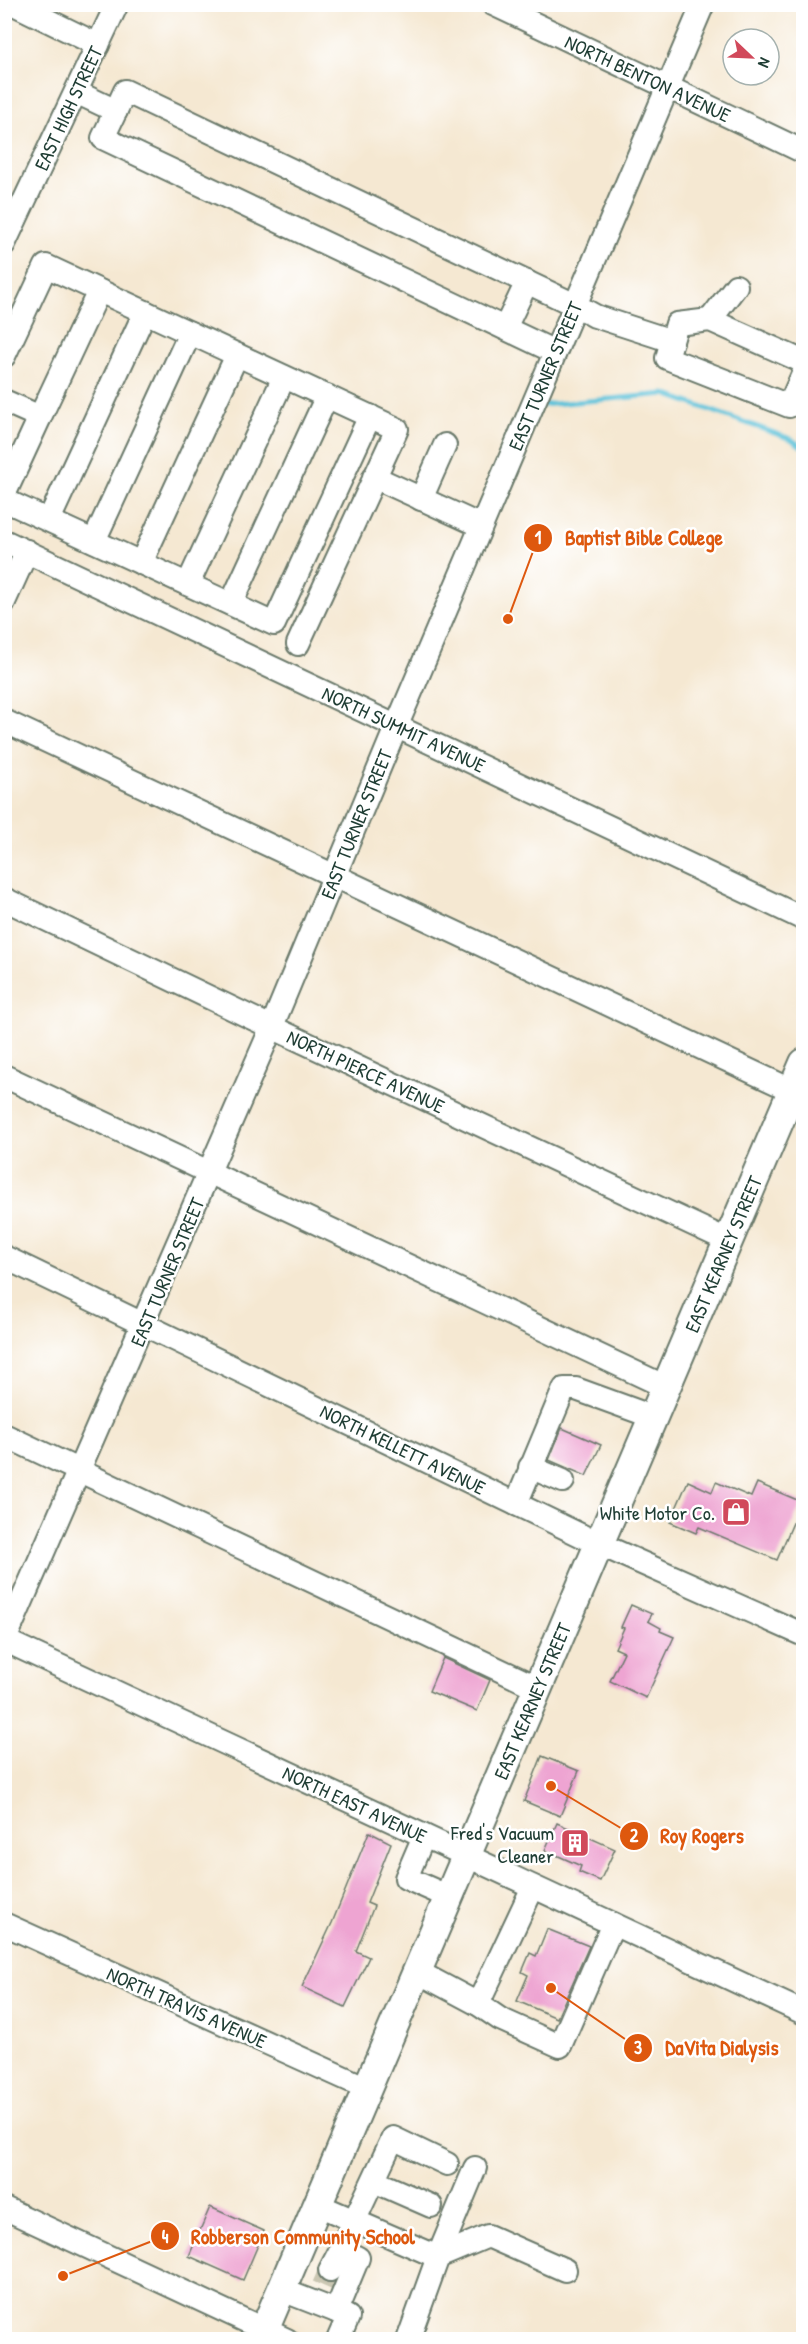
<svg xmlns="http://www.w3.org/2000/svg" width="808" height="2344" font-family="'Patrick Hand',sans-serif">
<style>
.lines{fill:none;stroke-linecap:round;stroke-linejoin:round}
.stream{stroke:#5dc3da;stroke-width:5}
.building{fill:#eea4d2}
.minor-tunnel{stroke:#cac6b2;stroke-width:22;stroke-dasharray:22 11;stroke-linecap:butt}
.minor-casing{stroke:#6a796b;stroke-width:26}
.major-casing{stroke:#6a796b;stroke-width:32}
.minor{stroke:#fff;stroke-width:22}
.major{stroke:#fff;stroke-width:28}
.labels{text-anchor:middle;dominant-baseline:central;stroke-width:5;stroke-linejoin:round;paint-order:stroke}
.street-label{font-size:20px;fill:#1f3d34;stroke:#fff}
.poi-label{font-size:20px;fill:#1f3d34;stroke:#fff;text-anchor:end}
.leader{fill:none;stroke:#de580e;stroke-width:2}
.callout-dot{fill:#de580e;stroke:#fff;stroke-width:2}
.mark-label{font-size:18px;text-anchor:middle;font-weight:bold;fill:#fff}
.callout-label{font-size:21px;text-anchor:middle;font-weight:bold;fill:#de580e;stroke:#fff;stroke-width:5;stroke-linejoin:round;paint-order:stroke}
</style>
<rect width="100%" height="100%" fill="#fff"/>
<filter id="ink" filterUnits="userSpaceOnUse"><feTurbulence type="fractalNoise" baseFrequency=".0167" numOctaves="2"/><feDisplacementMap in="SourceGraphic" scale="12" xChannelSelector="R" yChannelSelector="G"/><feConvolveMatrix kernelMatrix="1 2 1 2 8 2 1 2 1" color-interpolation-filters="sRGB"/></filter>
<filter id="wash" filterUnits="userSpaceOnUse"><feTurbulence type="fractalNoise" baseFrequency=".008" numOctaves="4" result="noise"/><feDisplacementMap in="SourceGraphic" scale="24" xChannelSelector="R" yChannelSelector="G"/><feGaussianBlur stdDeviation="1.35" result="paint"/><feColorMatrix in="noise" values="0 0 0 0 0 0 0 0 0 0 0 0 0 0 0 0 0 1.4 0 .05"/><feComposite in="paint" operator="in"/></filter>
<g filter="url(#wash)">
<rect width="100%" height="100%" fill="#f5e8d2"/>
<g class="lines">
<polyline class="stream" points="542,405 665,394 791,439 804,448"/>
</g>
<g id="blocks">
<g class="building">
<polygon points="562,1428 601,1445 586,1476 549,1460"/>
<polygon points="688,1481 712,1492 716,1482 751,1497 757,1483 802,1502 777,1560 699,1527 696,1533 670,1522"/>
<polygon points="631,1605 652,1614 648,1621 661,1628 660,1631 674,1637 646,1698 610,1681 624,1652 615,1648 624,1628 621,1627"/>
<polygon points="443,1658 490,1680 477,1711 429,1691"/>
<polygon points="542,1756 579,1771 560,1816 524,1801"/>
<polygon points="557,1823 615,1849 600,1881 579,1872 581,1866 545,1850"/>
<polygon points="369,1832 391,1843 367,1903 374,1906 356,1951 369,1957 345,2007 302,1987 332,1923"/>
<polygon points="547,1929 589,1946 557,2018 517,2001 528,1975 522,1972 530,1953 536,1956"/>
<polygon points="210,2207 264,2231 243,2280 189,2256"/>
</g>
</g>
</g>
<g filter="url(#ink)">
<use href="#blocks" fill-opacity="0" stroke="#6a796b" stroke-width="1.5"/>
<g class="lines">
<polyline class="minor-tunnel" points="323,2286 330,2270"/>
<g class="minor-casing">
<g id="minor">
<polyline points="14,4 98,45"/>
<polyline points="493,4 804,152"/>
<polyline points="76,92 116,111"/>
<polyline points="4,244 117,4"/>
<polyline points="710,320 736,286"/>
<polyline points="505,328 527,282"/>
<polyline points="555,352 103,138 125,91 575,305 595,316 672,341"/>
<polyline points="4,356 46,266 397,429 298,644"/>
<polyline points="804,362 710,320 677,324 667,358 789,406 804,372"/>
<polyline points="4,401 40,417 4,495"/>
<polyline points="40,417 99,291"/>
<polyline points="374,477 481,526"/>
<polyline points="421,499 445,445"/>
<polyline points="4,500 274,624 370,416"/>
<polyline points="49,520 145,312"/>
<polyline points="4,541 804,919"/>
<polyline points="94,541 190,333"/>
<polyline points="141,563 237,355"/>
<polyline points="188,584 284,377"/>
<polyline points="4,602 27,551"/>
<polyline points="231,604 327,396"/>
<polyline points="4,721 804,1096"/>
<polyline points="4,899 250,1017 729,1241"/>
<polyline points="4,1076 666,1387"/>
<polyline points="4,1257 599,1544 804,1635"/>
<polyline points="4,1435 538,1688"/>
<polyline points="530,1467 563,1481"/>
<polyline points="516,1504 564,1389 576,1389 653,1417"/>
<polyline points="4,1640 804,2013"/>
<polyline points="4,1642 265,1043 397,725 703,4"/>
<polyline points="424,1836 406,1878 449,1897"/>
<polyline points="4,1924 369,2089"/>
<polyline points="418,1972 478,2004 533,1887"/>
<polyline points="478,2004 500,2019 560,2046 613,1924"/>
<polyline points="374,2181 431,2206"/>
<polyline points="318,2205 438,2257 475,2168"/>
<polyline points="4,2208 287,2340"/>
<polyline points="330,2270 341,2249"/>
<polyline points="282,2290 336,2311 358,2258 341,2249 393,2138 447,2164"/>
<polyline points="336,2311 348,2317 338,2340"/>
<polyline points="408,2340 438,2257 488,2236 565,2270"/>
</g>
</g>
<g class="major-casing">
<polyline id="major" points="260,2340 804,1063"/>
</g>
<use href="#minor" class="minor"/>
<use href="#major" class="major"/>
</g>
</g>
<defs>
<g id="shop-square" transform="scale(1.5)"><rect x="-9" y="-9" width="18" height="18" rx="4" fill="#d1495b" stroke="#fff"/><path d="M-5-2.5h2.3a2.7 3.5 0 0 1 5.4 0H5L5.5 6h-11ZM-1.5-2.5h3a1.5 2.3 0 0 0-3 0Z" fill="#fff"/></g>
<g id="building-square" transform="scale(1.5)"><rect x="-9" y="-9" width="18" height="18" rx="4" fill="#d1495b" stroke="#fff"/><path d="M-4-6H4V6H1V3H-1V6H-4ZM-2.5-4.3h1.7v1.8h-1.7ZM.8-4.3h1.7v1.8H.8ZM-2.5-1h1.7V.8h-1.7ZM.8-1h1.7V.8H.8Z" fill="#fff"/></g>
</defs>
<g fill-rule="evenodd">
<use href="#shop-square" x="736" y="1512"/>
<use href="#building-square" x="575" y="1843"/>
</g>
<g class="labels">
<g class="street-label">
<text transform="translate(648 78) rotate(25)">NORTH BENTON AVENUE</text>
<text transform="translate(68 108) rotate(-65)">EAST HIGH STREET</text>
<text transform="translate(545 376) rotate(-67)">EAST TURNER STREET</text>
<text transform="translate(404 729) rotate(25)">NORTH SUMMIT AVENUE</text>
<text transform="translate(356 824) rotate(-68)">EAST TURNER STREET</text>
<text transform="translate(366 1071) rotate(25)">NORTH PIERCE AVENUE</text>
<text transform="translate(723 1254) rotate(-67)">EAST KEARNEY STREET</text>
<text transform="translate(167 1272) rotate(-67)">EAST TURNER STREET</text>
<text transform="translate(403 1449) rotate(26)">NORTH KELLETT AVENUE</text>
<text transform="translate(532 1701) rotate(-67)">EAST KEARNEY STREET</text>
<text transform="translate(355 1804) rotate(25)">NORTH EAST AVENUE</text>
<text transform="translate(187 2007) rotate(24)">NORTH TRAVIS AVENUE</text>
</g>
<g class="poi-label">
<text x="715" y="1512">White Motor Co.</text>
<text x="554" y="1832">Fred's Vacuum<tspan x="554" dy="23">Cleaner</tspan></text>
</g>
</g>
<path class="leader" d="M508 619L538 538M551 1786L634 1836M551 1988L638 2048M63 2276L165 2236"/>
<g class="callout-dot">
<circle cx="508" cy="619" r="6"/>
<circle cx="551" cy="1786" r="6"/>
<circle cx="551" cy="1988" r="6"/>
<circle cx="63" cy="2276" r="6"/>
<circle cx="538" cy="538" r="15"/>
<circle cx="634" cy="1836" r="15"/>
<circle cx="638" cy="2048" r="15"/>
<circle cx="165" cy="2236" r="15"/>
</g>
<g class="mark-label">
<text x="538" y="544">1</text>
<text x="634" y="1842">2</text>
<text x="638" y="2054">3</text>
<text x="165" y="2243">4</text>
</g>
<g class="callout-label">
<text x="644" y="545">Baptist Bible College</text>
<text x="702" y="1843">Roy Rogers</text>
<text x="722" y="2055">DaVita Dialysis</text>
<text x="303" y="2244">Robberson Community School</text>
</g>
<rect width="808" height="2344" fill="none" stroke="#fff" stroke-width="24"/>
<g transform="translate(751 57) rotate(113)"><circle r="28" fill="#ffffff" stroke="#a5b1ae" stroke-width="1.5"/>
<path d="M0-4.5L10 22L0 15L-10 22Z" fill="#d1495b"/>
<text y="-9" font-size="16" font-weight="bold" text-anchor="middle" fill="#1f3d34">N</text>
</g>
</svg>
